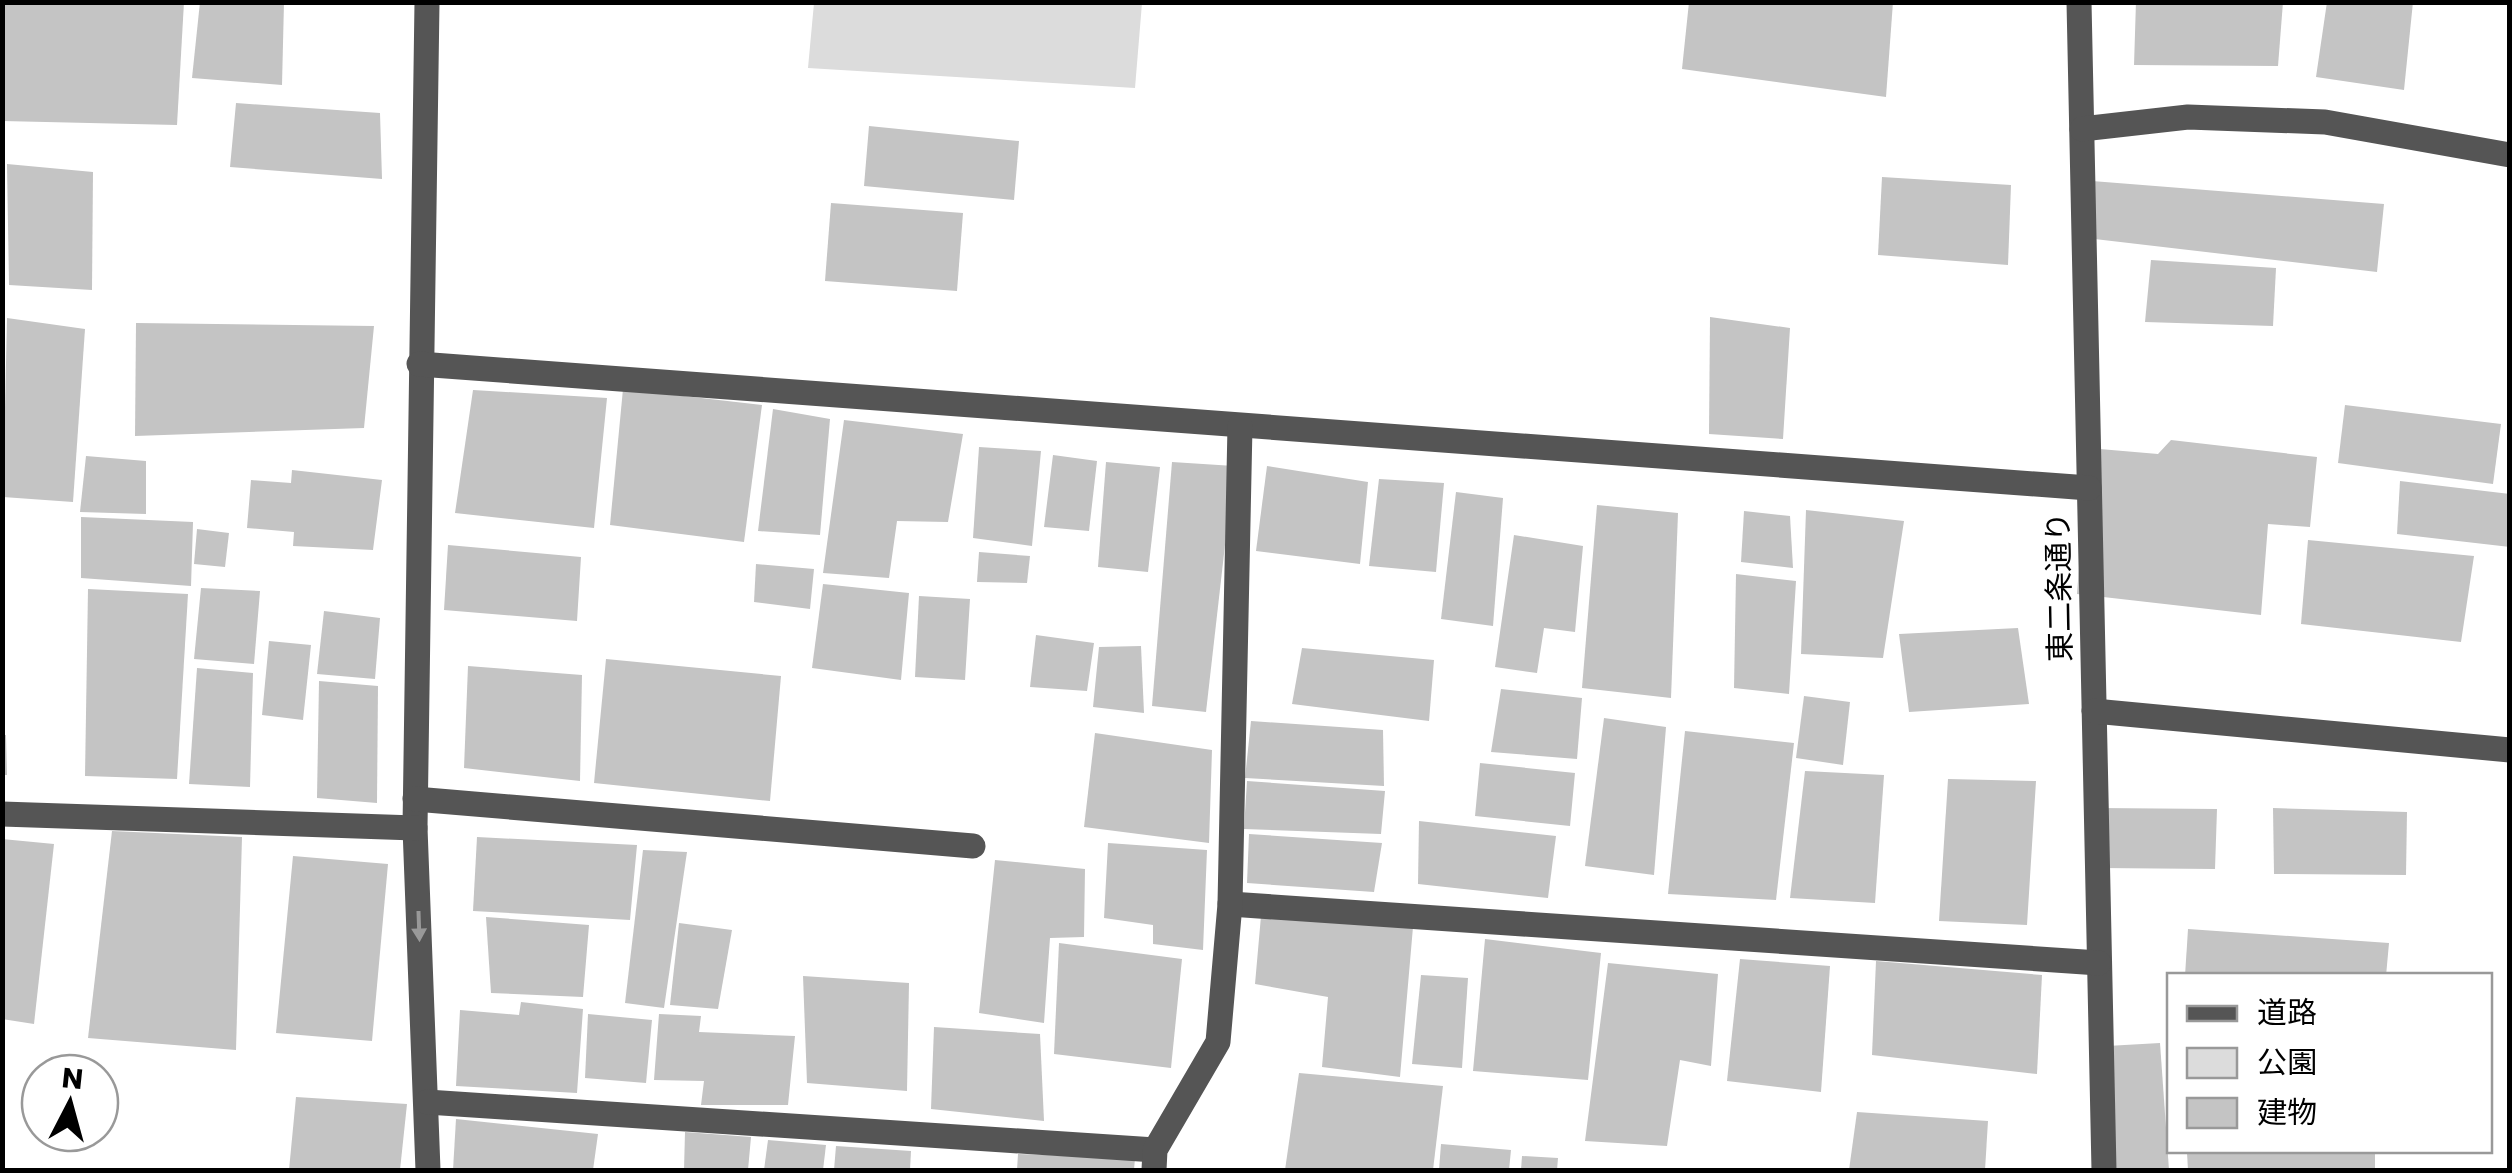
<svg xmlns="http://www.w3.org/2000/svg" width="2512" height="1173" font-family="Poppins,'Noto Sans JP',sans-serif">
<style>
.green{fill:#dcdcdc}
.building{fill:#c4c4c4}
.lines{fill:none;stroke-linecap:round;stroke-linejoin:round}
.minor{stroke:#555;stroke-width:25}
.oneway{fill:#999}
.labels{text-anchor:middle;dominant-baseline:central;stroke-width:8;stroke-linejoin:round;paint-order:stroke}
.street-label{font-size:30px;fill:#000;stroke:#fff}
</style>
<rect width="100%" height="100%" fill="#fff"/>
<polygon class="green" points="814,3 1142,3 1135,88 808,68"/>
<g class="building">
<polygon points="2,2 184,2 177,125 2,121"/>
<polygon points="200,2 284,2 282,85 192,78"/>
<polygon points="1689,2 1893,2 1886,97 1682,69"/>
<polygon points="2136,2 2283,2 2278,66 2134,65"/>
<polygon points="2327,2 2413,2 2404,90 2316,77"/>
<polygon points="236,103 380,113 382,179 230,167"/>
<polygon points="869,126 1019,141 1014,200 864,186"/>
<polygon points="7,164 93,172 92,290 9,285"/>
<polygon points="1882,177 2011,185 2008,265 1878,255"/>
<polygon points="2092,181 2384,204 2377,272 2086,238"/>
<polygon points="831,203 963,213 957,291 825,281"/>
<polygon points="2151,260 2276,268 2273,326 2145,322"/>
<polygon points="1710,317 1790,328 1783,439 1709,434"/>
<polygon points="7,318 85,329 73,502 3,497"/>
<polygon points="136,323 374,326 364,428 135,436"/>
<polygon points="623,389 762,405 744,542 610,525"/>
<polygon points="473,390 607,398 594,528 455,513"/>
<polygon points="2345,405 2501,424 2493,484 2338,463"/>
<polygon points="773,409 830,419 820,535 758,531"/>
<polygon points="844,420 963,434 948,522 897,521 889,578 823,573"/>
<polygon points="2171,440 2317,457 2310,527 2268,524 2261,615 2077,594 2088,448 2158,454"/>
<polygon points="979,447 1041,451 1032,546 973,538"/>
<polygon points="1053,455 1097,461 1089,531 1044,527"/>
<polygon points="86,456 146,461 146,514 80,512"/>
<polygon points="1106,462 1160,467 1148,572 1098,567"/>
<polygon points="1172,462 1234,466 1206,712 1152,706"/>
<polygon points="1267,466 1368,482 1360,564 1256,551"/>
<polygon points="292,470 382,480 373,550 293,546 294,532 247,528 251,480 291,483"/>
<polygon points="1379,479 1444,483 1436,572 1369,566"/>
<polygon points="2400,481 2510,494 2510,547 2397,534"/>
<polygon points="1456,492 1503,498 1493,626 1441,619"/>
<polygon points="1597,505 1678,513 1671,698 1582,688"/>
<polygon points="1806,510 1904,521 1883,658 1801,654"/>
<polygon points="1744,511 1790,516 1793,568 1741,562"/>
<polygon points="81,517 193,522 191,586 81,578"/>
<polygon points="197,529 229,533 225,567 194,564"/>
<polygon points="1514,535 1583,546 1575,632 1544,628 1537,673 1495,667"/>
<polygon points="2308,540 2474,556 2461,642 2301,624"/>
<polygon points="448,545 581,557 577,621 444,610"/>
<polygon points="979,552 1030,556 1027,583 977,582"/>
<polygon points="756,564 814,569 810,609 754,602"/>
<polygon points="1736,574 1796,581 1789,694 1734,688"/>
<polygon points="823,584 909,593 901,680 812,668"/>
<polygon points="201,588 260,591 254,664 194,659"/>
<polygon points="88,589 188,594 177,779 85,776"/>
<polygon points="919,596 970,599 965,680 915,677"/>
<polygon points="324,611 380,618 375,679 317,674"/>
<polygon points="2018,628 2029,704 1909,712 1899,634"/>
<polygon points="1036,635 1094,643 1087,691 1030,687"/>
<polygon points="269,641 311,645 303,720 262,715"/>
<polygon points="1141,646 1144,713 1093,707 1099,647"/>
<polygon points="1302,648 1434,660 1429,721 1292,704"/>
<polygon points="606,659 781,676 770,801 594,783"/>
<polygon points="468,666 582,675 580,781 464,768"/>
<polygon points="197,668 253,673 250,787 189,784"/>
<polygon points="319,681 378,686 377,803 317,798"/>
<polygon points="1501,689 1582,698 1577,759 1491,752"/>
<polygon points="1804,696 1850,702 1843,765 1796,758"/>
<polygon points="1604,718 1666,727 1654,875 1585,866"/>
<polygon points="1251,721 1383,730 1384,786 1245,778"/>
<polygon points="1685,731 1794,743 1776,900 1668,894"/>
<polygon points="1095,733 1212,750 1209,843 1084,827"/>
<polygon points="2,735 6,735 7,775 2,775"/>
<polygon points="1480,763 1575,773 1570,826 1475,816"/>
<polygon points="1805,771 1884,775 1875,903 1790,898"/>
<polygon points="1948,779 2036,781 2027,925 1939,921"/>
<polygon points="1247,781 1385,791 1381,834 1244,829"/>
<polygon points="2099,808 2217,809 2215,869 2100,868"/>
<polygon points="2273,808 2407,812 2406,875 2274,874"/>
<polygon points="1419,821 1556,836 1548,898 1418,884"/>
<polygon points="112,831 242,837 236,1050 88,1038"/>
<polygon points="1249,834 1382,843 1374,892 1247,883"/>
<polygon points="477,837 637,845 630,920 473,911"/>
<polygon points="2,839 54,844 34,1024 2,1019"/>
<polygon points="1108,843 1207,850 1203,950 1153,944 1153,925 1104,918"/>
<polygon points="643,850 687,852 664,1008 625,1003"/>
<polygon points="293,856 388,864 372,1041 276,1033"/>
<polygon points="995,860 1085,869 1084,937 1050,938 1044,1023 979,1013"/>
<polygon points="1261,916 1413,927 1400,1077 1322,1067 1328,997 1255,984"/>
<polygon points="486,917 589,925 583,997 491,993"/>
<polygon points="679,923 732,930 718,1009 670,1005"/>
<polygon points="2188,929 2389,943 2386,976 2185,976"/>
<polygon points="1485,939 1601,953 1588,1080 1473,1071"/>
<polygon points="1059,943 1182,959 1171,1068 1054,1054"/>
<polygon points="1740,959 1830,966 1821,1092 1727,1081"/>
<polygon points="1876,961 2042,975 2037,1074 1872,1055"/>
<polygon points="1608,963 1718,974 1711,1066 1680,1060 1667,1146 1585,1141"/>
<polygon points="1421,975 1468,978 1462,1068 1412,1064"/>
<polygon points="803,976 909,983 907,1091 807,1083"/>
<polygon points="521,1002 583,1009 577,1093 456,1086 460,1010 519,1015"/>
<polygon points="588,1014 652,1020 646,1083 585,1078"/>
<polygon points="659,1014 701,1016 699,1032 795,1036 788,1105 701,1105 704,1081 654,1080"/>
<polygon points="934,1027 1040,1034 1044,1121 931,1109"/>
<polygon points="2160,1043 2169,1170 2114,1170 2107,1046"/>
<polygon points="1299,1073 1443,1086 1433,1170 1285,1170"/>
<polygon points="296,1097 407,1104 400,1170 289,1170"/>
<polygon points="1857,1112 1988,1121 1985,1170 1849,1170"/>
<polygon points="456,1119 598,1134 593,1170 453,1170"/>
<polygon points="685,1132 751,1137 748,1170 684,1170"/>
<polygon points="768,1140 826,1145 823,1170 764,1170"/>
<polygon points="1441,1144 1511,1150 1509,1170 1439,1170"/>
<polygon points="836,1146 911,1151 910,1170 834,1170"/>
<polygon points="2375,1150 2375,1170 2188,1170 2187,1153"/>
<polygon points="1018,1154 1135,1158 1134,1170 1017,1170"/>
<polygon points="1522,1156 1558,1158 1557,1170 1521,1170"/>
</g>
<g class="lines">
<g class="minor">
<polyline points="427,2 415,828 428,1170"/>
<polyline points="2079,2 2104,1170"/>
<polyline points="2082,129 2188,117 2325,122 2510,155"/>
<polyline points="419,364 2089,488"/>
<polyline points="2094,711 2510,750"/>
<polyline points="415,799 973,846"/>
<polyline points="2,814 415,828"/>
<polyline points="1230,904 2099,963"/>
<polyline points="427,1102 1155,1150"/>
<polyline points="1154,1170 1155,1150 1218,1042 1230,904 1240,426"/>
</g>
</g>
<defs><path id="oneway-solid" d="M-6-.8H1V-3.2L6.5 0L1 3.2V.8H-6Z" transform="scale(2.5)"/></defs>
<use class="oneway" href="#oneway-solid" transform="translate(419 926) rotate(88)"/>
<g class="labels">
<g class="street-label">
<text transform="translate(2059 587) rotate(-91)">東二条通り</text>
</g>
</g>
<rect width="2512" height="1173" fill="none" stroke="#000000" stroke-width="10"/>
<rect x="2167" y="973" width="325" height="180" fill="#ffffff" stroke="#999999" stroke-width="2.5"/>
<rect x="2187" y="1006" width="50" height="15" fill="#555555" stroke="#999999" stroke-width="2.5"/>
<text x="2257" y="1023" font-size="30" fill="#000000">道路</text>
<rect x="2187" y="1048" width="50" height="30" fill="#dcdcdc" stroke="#999999" stroke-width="2.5"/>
<text x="2257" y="1073" font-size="30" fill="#000000">公園</text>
<rect x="2187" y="1098" width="50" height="30" fill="#c4c4c4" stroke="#999999" stroke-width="2.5"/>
<text x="2257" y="1123" font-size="30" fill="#000000">建物</text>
<g transform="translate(70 1103) rotate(6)"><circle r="48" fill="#ffffff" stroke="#999999" stroke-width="2.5"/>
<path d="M0-8L18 38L0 25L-18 38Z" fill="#000000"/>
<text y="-15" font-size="28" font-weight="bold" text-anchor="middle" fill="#000000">N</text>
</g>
</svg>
